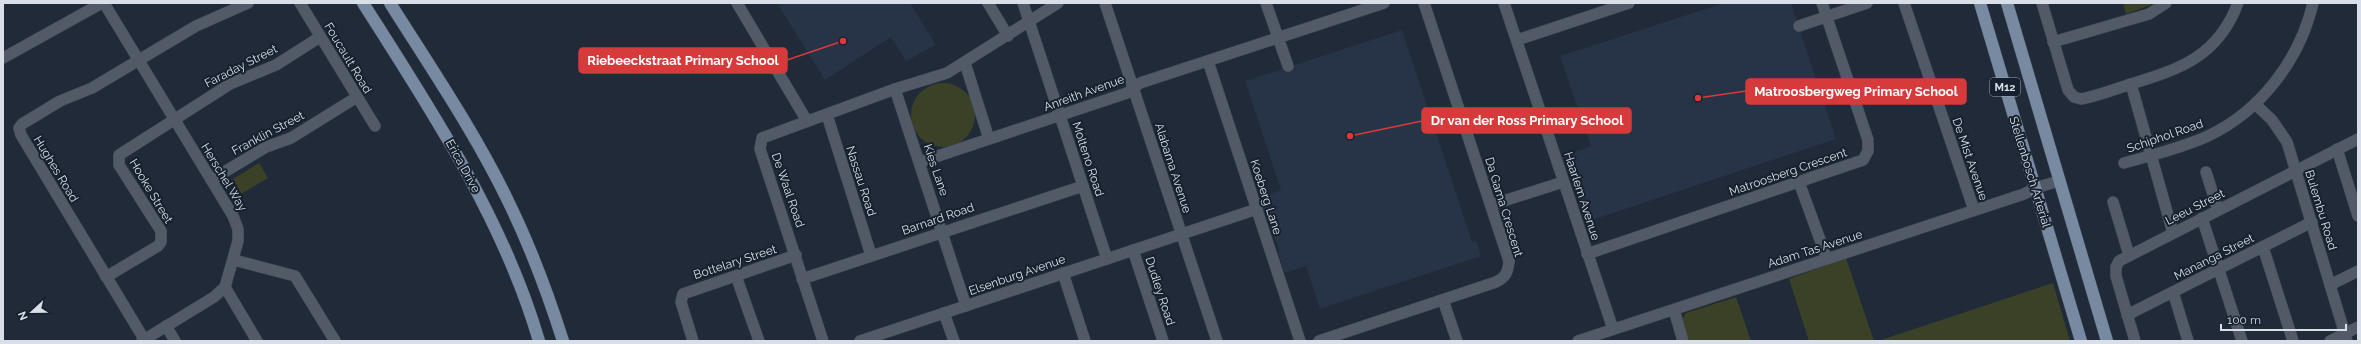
<svg xmlns="http://www.w3.org/2000/svg" width="2361" height="344" font-family="Raleway,sans-serif">
<style>
.built{fill:#273447}
.green{fill:#3b4126}
.lines{fill:none;stroke-linecap:round;stroke-linejoin:round}
.minor-casing{stroke:#3d4754;stroke-width:12}
.major-casing{stroke:#3d4754;stroke-width:13}
.minor{stroke:#515a66;stroke-width:11}
.major{stroke:#7889a2;stroke-width:12}
.labels{text-anchor:middle;dominant-baseline:central;stroke-width:4;stroke-linejoin:round;paint-order:stroke}
.shield{fill:#17202e;stroke:#9ea6b0;stroke-width:1}
.shield-label{font-size:11px;font-weight:bold;fill:#d8dfe8}
.street-label{font-size:12px;fill:#d8dfe8;stroke:#17202e}
.leader{fill:none;stroke:#d63a3b;stroke-width:1.5}
.callout-dot{fill:#d63a3b;stroke:#17202e;stroke-width:1.5}
.callout{fill:#d63a3b;stroke:#d63a3b;stroke-width:1.5}
.callout-label{font-size:13px;text-anchor:middle;font-weight:bold;fill:#fff}
</style>
<rect width="100%" height="100%" fill="#202a38"/>
<g class="built">
<polygon points="777,3 910,3 936,45 906,61 891,37 825,80"/>
<polygon points="1724,3 1791,3 1836,139 1586,222 1564,156 1591,146 1560,56"/>
<polygon points="1402,30 1472,242 1476,241 1481,256 1320,309 1306,266 1285,273 1278,254 1280,251 1259,198 1281,190 1245,81"/>
</g>
<g class="green">
<polygon points="2123,3 2156,3 2126,14"/>
<circle cx="943" cy="115" r="32"/>
<polygon points="259,163 268,178 241,194 233,179"/>
<polygon points="1846,258 1874,341 1809,341 1789,279"/>
<polygon points="2053,283 2070,341 1878,341"/>
<polygon points="1736,297 1751,341 1689,341 1682,319 1686,313"/>
</g>
<g class="lines">
<g class="minor-casing">
<g id="minor">
<polyline points="104,3 233,216 238,229 238,241 225,287 214,297 142,341"/>
<polyline points="300,3 375,126"/>
<polyline points="737,3 807,121"/>
<polyline points="988,3 1008,36"/>
<polyline points="1023,3 1107,259"/>
<polyline points="1105,3 1217,341"/>
<polyline points="1266,3 1288,66"/>
<polyline points="1504,3 1613,329"/>
<polyline points="1904,3 1974,210"/>
<path d="M2042,3L2068,90L2074,97L2081,99C2098,96 2115,89 2131,84C2181,69 2218,56 2238,3"/>
<polyline points="1799,26 1867,3"/>
<polyline points="1517,40 1629,3"/>
<polyline points="2053,42 2149,14 2166,3"/>
<polyline points="3,58 102,3"/>
<polyline points="1208,61 1300,341"/>
<polyline points="965,63 989,139"/>
<polyline points="2131,84 2173,233"/>
<polyline points="895,89 966,306"/>
<polyline points="2255,104 2272,120 2287,142 2347,341"/>
<polyline points="827,115 871,255"/>
<polyline points="2337,149 2358,216"/>
<polyline points="920,162 1127,93 1140,83 1384,3"/>
<path d="M2124,163C2152,155 2182,148 2208,136C2261,111 2300,59 2313,3"/>
<polyline points="2206,172 2218,210"/>
<polyline points="211,180 266,147 291,138 357,97"/>
<polyline points="1799,182 1827,259"/>
<polyline points="2113,202 2129,255"/>
<polyline points="1491,205 1563,182"/>
<polyline points="2202,218 2242,341"/>
<polyline points="2263,247 2293,341"/>
<polyline points="1133,250 1163,341"/>
<polyline points="1587,254 1863,160 1868,151 1868,140 1822,3"/>
<polyline points="234,260 295,276 335,341"/>
<polyline points="1063,273 1085,341"/>
<polyline points="736,276 759,341"/>
<polyline points="106,277 158,246 161,242 161,231 119,165 119,155 230,84 276,65 320,37"/>
<polyline points="802,279 1083,186"/>
<polyline points="2330,285 2358,271"/>
<polyline points="225,287 257,341"/>
<polyline points="2173,292 2188,341"/>
<polyline points="1443,300 1457,341"/>
<polyline points="1674,310 1683,341"/>
<polyline points="944,313 954,341"/>
<polyline points="2127,315 2312,222"/>
<polyline points="166,326 175,341"/>
<polyline points="144,339 21,135 19,128 22,124 60,101 92,88 196,26 248,3"/>
<polyline points="693,341 681,302 683,294 796,255"/>
<polyline points="823,341 760,149 762,138 895,89 947,73 1058,3"/>
<polyline points="860,341 1257,209"/>
<path d="M1319,341L1496,282C1506,277 1508,272 1509,261L1424,3"/>
<polyline points="1578,341 2024,194 2035,188 2059,181"/>
<polyline points="2135,341 2116,276 2116,267 2119,261 2358,139"/>
<polyline points="2330,341 2358,327"/>
</g>
</g>
<g class="major-casing">
<g id="major">
<path d="M363,3C431,110 503,218 539,341"/>
<path d="M390,3C431,68 476,134 509,203C531,248 548,294 563,341"/>
<polyline points="1980,3 2081,341"/>
<polyline points="2007,3 2107,341"/>
</g>
</g>
<use href="#minor" class="minor"/>
<use href="#major" class="major"/>
</g>
<g class="labels">
<rect class="shield" x="1990" y="78" width="30" height="18" rx="3"/>
<g class="shield-label">
<text x="2005" y="87">M12</text>
</g>
<g class="street-label">
<text transform="translate(348 58) rotate(59)">Foucault Road</text>
<text transform="translate(241 66) rotate(-27)">Faraday Street</text>
<text transform="translate(1084 93) rotate(-20)">Anreith Avenue</text>
<text transform="translate(268 133) rotate(-28)">Franklin Street</text>
<text transform="translate(2165 136) rotate(-19)">Schiphol Road</text>
<text transform="translate(1088 159) rotate(72)">Molteno Road</text>
<text transform="translate(1970 159) rotate(71)">De Mist Avenue</text>
<text transform="translate(463 166) rotate(61)">Erica Drive</text>
<text transform="translate(1173 168) rotate(72)">Alabama Avenue</text>
<text transform="translate(56 169) rotate(59)">Hughes Road</text>
<text transform="translate(936 170) rotate(71)">Kies Lane</text>
<text transform="translate(1788 172) rotate(-19)">Matroosberg Crescent</text>
<text transform="translate(2030 172) rotate(73)">Stellenbosch Arterial</text>
<text transform="translate(224 177) rotate(59)">Herschel Way</text>
<text transform="translate(861 181) rotate(72)">Nassau Road</text>
<text transform="translate(788 190) rotate(71)">De Waal Road</text>
<text transform="translate(151 191) rotate(59)">Hooke Street</text>
<text transform="translate(1582 196) rotate(72)">Haarlem Avenue</text>
<text transform="translate(1266 197) rotate(72)">Koeberg Lane</text>
<text transform="translate(1504 207) rotate(73)">Da Gama Crescent</text>
<text transform="translate(2195 207) rotate(-27)">Leeu Street</text>
<text transform="translate(2321 210) rotate(73)">Bulembu Road</text>
<text transform="translate(938 219) rotate(-19)">Barnard Road</text>
<text transform="translate(1815 249) rotate(-18)">Adam Tas Avenue</text>
<text transform="translate(2214 257) rotate(-27)">Mananga Street</text>
<text transform="translate(735 262) rotate(-18)">Bottelary Street</text>
<text transform="translate(1017 275) rotate(-19)">Elsenburg Avenue</text>
<text transform="translate(1160 291) rotate(72)">Dudley Road</text>
</g>
</g>
<path class="leader" d="M843 41L787 60M1698 98L1746 91M1350 136L1422 121"/>
<g class="callout-dot">
<circle cx="843" cy="41" r="4"/>
<circle cx="1698" cy="98" r="4"/>
<circle cx="1350" cy="136" r="4"/>
</g>
<g class="callout">
<rect x="579" y="48" width="208" height="25" rx="4"/>
<rect x="1746" y="79" width="220" height="25" rx="4"/>
<rect x="1422" y="108" width="209" height="25" rx="4"/>
</g>
<g class="callout-label">
<text x="683" y="65">Riebeeckstraat Primary School</text>
<text x="1856" y="96">Matroosbergweg Primary School</text>
<text x="1527" y="125">Dr van der Ross Primary School</text>
</g>
<rect width="2361" height="344" fill="none" stroke="#d8dfe8" stroke-width="8"/>
<g transform="translate(32 312) rotate(248)" stroke="#17202e" stroke-width="3" paint-order="stroke">
<path d="M0-3L7 15L0 10L-7 15Z" fill="#d8dfe8"/>
<text y="-6" font-size="11" font-weight="bold" text-anchor="middle" fill="#d8dfe8">N</text>
</g>
<path d="M2221 324v6h125v-6" fill="none" stroke="#d8dfe8" stroke-width="2"/>
<text x="2227" y="324" font-size="12" fill="#d8dfe8" stroke="#17202e" stroke-width="3" paint-order="stroke">100 m</text>
</svg>
